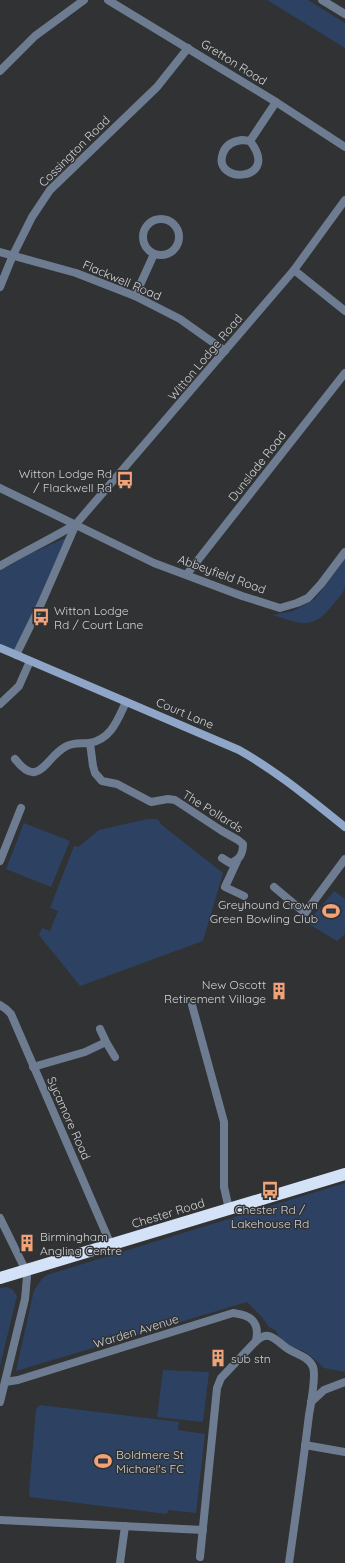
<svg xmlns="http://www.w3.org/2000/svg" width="345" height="1563" font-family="Quicksand,sans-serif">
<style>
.green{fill:#2d4262}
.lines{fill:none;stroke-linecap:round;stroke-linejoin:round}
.street{stroke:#6e7c92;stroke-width:8}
.secondary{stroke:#8fa6c8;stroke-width:8}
.highway{stroke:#d4e2f8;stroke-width:12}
.labels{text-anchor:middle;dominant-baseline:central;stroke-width:3;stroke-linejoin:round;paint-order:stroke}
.street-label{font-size:12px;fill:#d2d3d4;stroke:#303234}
.poi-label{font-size:12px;fill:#d2d3d4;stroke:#303234;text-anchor:start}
</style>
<rect width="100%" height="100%" fill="#303234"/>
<g class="green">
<polygon points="267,0 308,0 345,23 345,48"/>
<polygon points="66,538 15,653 0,646 0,571 29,554"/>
<path d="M345,559C345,568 345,578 345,587C344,592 338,598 335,602C314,630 303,625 273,615L293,611L315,599Z"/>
<polygon points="147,819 157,819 163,826 223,873 203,941 80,986 39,935 42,928 50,931 58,911 50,908 74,846 78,847 99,830"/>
<polygon points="24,823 70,841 51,887 6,869"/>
<polygon points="334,891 345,899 345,934 337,941 307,923"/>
<polygon points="345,1183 345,1372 324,1368 312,1357 304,1351 289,1346 281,1339 275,1330 269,1327 262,1317 247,1302 16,1371 34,1290 42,1279 47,1275"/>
<polygon points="7,1287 12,1289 17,1296 0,1366 0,1288"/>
<polygon points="163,1370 209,1372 203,1422 157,1417"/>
<polygon points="40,1405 179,1422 178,1430 205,1434 196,1513 168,1510 167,1514 30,1497 29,1492 36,1409"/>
</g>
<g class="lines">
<g class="street">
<polyline points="108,0 276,102 345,147"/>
<polyline points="322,0 345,14"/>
<polyline points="0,71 35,36 84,0"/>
<path d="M242,140L250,141C282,182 211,185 223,153C226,144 234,141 242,140Z"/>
<polyline points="250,141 276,102"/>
<circle cx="161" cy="237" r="18"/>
<polyline points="0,252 76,273 135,296 180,319 225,351"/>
<polyline points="294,270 345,311"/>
<polyline points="0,287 13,255 32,217 50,190 157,87 188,48"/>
<polyline points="135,296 154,254"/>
<polyline points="0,488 154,563 242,596 280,608 297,603 308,598 321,584 345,552"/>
<path d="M0,566C25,551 51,539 76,524"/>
<polyline points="187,574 345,373"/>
<polyline points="16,655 41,604 76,524 294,270 345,200"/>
<polyline points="0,704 19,686 30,661"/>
<path d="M90,743L93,766L95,773L102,781L117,784L151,802L168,799L175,800L222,831L238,840L243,844C243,854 240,860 230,863L222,858"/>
<path d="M15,759C39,790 45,758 65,747C73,742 81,744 89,743C111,740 118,719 126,702"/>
<polyline points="0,861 21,808"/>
<polyline points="237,861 225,887 244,896"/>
<polyline points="274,887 305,913 345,859"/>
<polyline points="0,1005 6,1009 11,1014 111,1245"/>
<polyline points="192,1005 224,1122 224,1187 229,1209"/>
<polyline points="106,1042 115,1057"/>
<polyline points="33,1067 85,1052 106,1042 100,1029"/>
<polyline points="0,1218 26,1271 27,1277 25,1299 0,1402"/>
<path d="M5,1382L18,1380L233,1313C251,1315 260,1322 256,1341"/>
<polyline points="311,1402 324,1390 345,1382"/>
<polyline points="305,1445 345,1452"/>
<polyline points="0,1520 203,1530"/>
<path d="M200,1557L217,1388L221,1378L256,1341C268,1331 273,1337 284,1346C293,1354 308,1355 313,1367C316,1375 311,1405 309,1415C303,1465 296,1514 289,1563"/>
<polyline points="120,1563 125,1526"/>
</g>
<path class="secondary" d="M0,648L239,750C278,772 311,800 345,827"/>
<polyline class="highway" points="0,1278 345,1174"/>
</g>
<defs>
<g id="bus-bare" transform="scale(1.38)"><path d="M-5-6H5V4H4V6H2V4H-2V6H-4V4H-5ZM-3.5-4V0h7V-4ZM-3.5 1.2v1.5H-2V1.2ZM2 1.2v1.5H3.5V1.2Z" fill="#f0a279" stroke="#303234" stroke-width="2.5" paint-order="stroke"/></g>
<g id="stadium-bare" transform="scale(1.38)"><path d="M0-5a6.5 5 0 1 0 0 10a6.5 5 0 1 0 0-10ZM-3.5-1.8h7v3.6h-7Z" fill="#f0a279" stroke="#303234" stroke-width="2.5" paint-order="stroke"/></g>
<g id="building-bare" transform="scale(1.38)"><path d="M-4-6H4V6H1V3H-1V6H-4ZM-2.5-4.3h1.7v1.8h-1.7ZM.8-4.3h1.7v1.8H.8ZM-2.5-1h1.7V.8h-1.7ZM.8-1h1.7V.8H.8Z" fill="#f0a279" stroke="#303234" stroke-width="2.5" paint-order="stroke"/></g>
</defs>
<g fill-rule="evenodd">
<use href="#bus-bare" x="125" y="480"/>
<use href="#bus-bare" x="41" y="617"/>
<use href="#stadium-bare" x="331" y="911"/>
<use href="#building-bare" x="279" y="991"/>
<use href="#bus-bare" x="270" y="1190"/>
<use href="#building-bare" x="27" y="1243"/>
<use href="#building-bare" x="218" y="1358"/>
<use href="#stadium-bare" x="103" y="1461"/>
</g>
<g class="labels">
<g class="street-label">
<text transform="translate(234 62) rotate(32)">Gretton Road</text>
<text transform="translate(74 151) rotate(-45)">Cossington Road</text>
<text transform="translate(122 280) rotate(23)">Flackwell Road</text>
<text transform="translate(205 357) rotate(-50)">Witton Lodge Road</text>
<text transform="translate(257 466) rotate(-52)">Dunslade Road</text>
<text transform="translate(222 574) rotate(20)">Abbeyfield Road</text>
<text transform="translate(185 713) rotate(23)">Court Lane</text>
<text transform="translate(213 811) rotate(32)">The Pollards</text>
<text transform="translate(69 1118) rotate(66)">Sycamore Road</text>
<text transform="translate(168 1213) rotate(-17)">Chester Road</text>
<text transform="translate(136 1331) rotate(-17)">Warden Avenue</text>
</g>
<g class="poi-label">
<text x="112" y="473" text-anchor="end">Witton Lodge Rd<tspan x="112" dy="14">/ Flackwell Rd</tspan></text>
<text x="54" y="610">Witton Lodge<tspan x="54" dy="14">Rd / Court Lane</tspan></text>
<text x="318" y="904" text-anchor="end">Greyhound Crown<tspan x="318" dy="14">Green Bowling Club</tspan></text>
<text x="266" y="984" text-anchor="end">New Oscott<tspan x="266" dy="14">Retirement Village</tspan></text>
<text x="270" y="1209" text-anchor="middle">Chester Rd /<tspan x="270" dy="14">Lakehouse Rd</tspan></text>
<text x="40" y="1236">Birmingham<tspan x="40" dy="14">Angling Centre</tspan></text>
<text x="231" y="1358">sub stn</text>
<text x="116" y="1454">Boldmere St<tspan x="116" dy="14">Michael's FC</tspan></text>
</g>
</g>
</svg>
